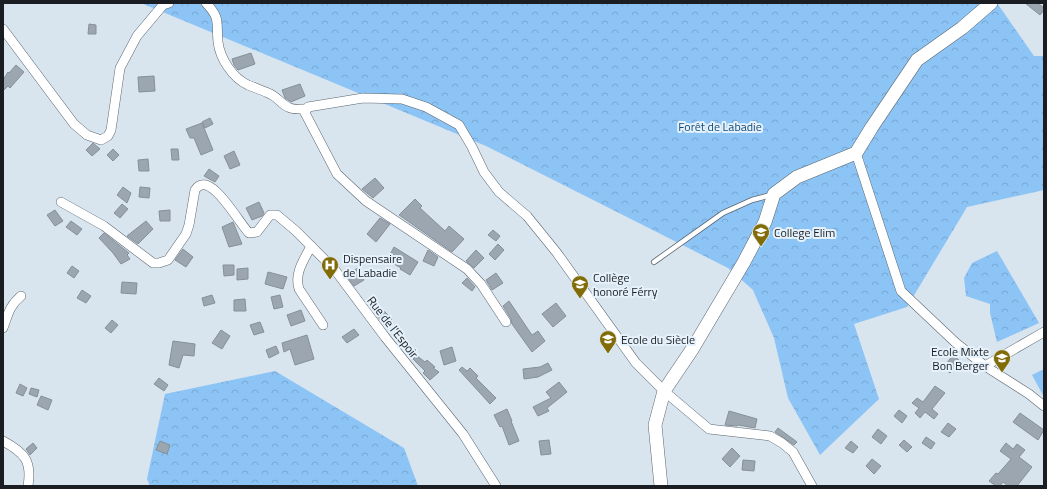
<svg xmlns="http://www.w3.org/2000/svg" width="1047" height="489" font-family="'Titillium Web',sans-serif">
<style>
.forest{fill:url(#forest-crowns)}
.garden{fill:#8cc4f6}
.building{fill:#9ba6b0;stroke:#859099}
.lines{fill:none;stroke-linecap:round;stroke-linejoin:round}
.lane-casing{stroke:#5c666f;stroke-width:6}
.street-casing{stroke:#5c666f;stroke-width:10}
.secondary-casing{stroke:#5c666f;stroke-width:14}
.lane{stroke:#fff;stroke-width:4.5}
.street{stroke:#fff;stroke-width:9}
.secondary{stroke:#fff;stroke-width:13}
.labels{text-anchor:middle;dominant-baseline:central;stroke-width:4;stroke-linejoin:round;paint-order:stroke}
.park-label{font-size:12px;fill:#114b75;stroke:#e5f1fb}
.poi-label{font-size:12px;fill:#1a1e22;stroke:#e5f1fb;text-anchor:start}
.street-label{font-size:12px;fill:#1a1e22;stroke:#e5f1fb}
</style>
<defs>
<pattern id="forest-crowns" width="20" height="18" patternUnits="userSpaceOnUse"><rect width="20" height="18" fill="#8cc4f6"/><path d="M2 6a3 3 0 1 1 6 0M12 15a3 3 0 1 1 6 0" fill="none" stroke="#78a8d3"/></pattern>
</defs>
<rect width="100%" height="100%" fill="#d8e4ee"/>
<g class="forest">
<polygon points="141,3 997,3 1034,56 1044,56 1044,190 967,207 907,307 854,324 879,399 820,455 788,398 774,338 753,290 728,268 486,146"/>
<polygon points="997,251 1039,323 997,342 990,313 990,304 966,296 964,278 972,263"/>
<polygon points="275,371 404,448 418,486 150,486 147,479 165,394"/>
</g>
<polygon class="garden" points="1044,369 1044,397 1032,375"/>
<g class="building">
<polygon points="1025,3 1038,3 1044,8 1044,10 1040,15"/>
<polygon points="89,24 96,25 96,34 88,34"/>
<polygon points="251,53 255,64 238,70 234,65 232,59"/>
<polygon points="16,65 24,72 10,88 8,86 3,91 3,80 8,72 9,73"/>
<polygon points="154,76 155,91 139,92 138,77"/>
<polygon points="300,84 305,96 291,102 285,98 282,90"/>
<polygon points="210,118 213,124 205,128 202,122"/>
<polygon points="202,123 213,150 201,155 194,138 190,138 186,129"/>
<polygon points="93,143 100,149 92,156 86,150"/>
<polygon points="113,149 119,155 113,161 107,155"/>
<polygon points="171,149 178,149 179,160 172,160"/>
<polygon points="234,151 240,165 230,169 224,156"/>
<polygon points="148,159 149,171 139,171 138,160"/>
<polygon points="209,169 219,176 215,182 204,176"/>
<polygon points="375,178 384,188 373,198 362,189"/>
<polygon points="123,187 131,193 127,203 117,195"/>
<polygon points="140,187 150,188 149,198 139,197"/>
<polygon points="415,199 422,206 420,208 445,231 449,226 464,239 452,252 399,215"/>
<polygon points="259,202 264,213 262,216 252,220 246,208"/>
<polygon points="122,204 128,209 120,218 114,213"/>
<polygon points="55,210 63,221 55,226 47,215"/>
<polygon points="170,210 170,221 160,221 159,211"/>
<polygon points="380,218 390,224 376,242 367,234"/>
<polygon points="71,221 82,229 77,235 66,227"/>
<polygon points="146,221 153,229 138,244 127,236"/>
<polygon points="233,222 242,244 229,247 222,227"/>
<polygon points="493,230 500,236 496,241 488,235"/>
<polygon points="104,233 129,253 127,255 130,259 121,264 113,253 99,238"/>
<polygon points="498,244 504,250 495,260 489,254"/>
<polygon points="394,247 418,262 410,275 400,269 401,268 387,260"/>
<polygon points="183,249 193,257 186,267 175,260"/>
<polygon points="428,250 438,257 434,266 423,261"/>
<polygon points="476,250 484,258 474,268 466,261"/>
<polygon points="223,265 234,265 234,275 224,276"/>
<polygon points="72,266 79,271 74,278 67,273"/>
<polygon points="248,268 248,279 237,280 237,269"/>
<polygon points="358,268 364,280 354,286 346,275"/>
<polygon points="268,272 287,277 283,289 265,284"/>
<polygon points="496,273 503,283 492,290 486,280"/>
<polygon points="467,278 475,287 472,291 462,283"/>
<polygon points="122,282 137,283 136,294 121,293"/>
<polygon points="82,290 91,296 86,303 77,298"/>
<polygon points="212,295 215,303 204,306 202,298"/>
<polygon points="280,295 283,307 274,309 271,297"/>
<polygon points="245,299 246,311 234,311 234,300"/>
<polygon points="509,301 532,335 538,331 545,341 532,352 512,324 511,319 503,306"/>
<polygon points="556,303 566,316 553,327 542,314"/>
<polygon points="301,310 305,321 291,326 287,315"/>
<polygon points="383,310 392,319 385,326 377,316"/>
<polygon points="112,320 118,325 111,333 105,328"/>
<polygon points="260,322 264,332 254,335 250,325"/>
<polygon points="354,329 359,335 347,343 342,337"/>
<polygon points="221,330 230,336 222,349 212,343"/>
<polygon points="307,335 314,359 295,365 290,349 284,352 282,343"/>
<polygon points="173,341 195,344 194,356 183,355 179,368 169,365"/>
<polygon points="276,346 279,353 269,358 266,350"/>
<polygon points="452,347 456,361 444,365 440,351"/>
<polygon points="416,355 425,362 427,360 435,367 433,368 439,372 430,380 423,373 425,371 413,359"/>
<polygon points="953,355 960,361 950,373 943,368"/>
<polygon points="548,363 552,370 538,377 524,379 523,369 540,367"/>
<polygon points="462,367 467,371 470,368 478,376 476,378 496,398 490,404 459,370"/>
<polygon points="159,378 168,385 164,391 154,384"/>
<polygon points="559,382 567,392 547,408 549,411 538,416 533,407 551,398 546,392"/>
<polygon points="20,384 27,388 23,396 16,393"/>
<polygon points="935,386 945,393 932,409 938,414 934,419 925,412 920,418 915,413 919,408 912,403 917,398 923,402"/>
<polygon points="31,388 39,390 37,397 29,394"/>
<polygon points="41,396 52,400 48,410 37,405"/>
<polygon points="507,409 512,421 511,421 519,441 509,445 502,426 500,427 494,415"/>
<polygon points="899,410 907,416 902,423 894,416"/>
<polygon points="729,411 757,419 755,428 738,425 737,426 725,425"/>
<polygon points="1020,413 1044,430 1038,440 1013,422"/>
<polygon points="948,423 956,429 949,437 941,432"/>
<polygon points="778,428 797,442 794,445 775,432"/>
<polygon points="878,429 887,436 881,444 872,437"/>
<polygon points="926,437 935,443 931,449 922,443"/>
<polygon points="549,440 551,454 541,455 539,441"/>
<polygon points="904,440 912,447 907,452 899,445"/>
<polygon points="160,441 170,445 167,454 156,450"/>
<polygon points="851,441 858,447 853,453 845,448"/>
<polygon points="33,443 37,448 30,455 26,449"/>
<polygon points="1006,443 1013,449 1017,444 1025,450 1019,457 1032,467 1017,486 1008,486 1003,482 1000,486 996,486 989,481 996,473 998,474 1011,459 1000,451"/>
<polygon points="732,448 740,456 730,467 722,459"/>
<polygon points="872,459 881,466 874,474 866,466"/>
<polygon points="743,460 755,461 754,471 742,470"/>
</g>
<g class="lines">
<g class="lane-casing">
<polyline id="lane" points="654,262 723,213 752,200 771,195"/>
</g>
<g class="street-casing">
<g id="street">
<path d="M206,3C221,19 216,22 218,42C220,59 233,78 248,85C255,88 262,90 268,93C277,96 281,104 288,107C292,110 300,109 306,109"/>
<polyline points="3,29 74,124 87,135 101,140 108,136 111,130 120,68 137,36 163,5 169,3"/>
<polyline points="856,153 901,291 956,343 985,366 1029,394 1044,406"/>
<path d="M61,202L104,226L153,263H159L168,260L186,234L189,225L195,190C209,167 240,225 249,233L257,232L270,215H277L296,231L335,270L385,337L463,434L496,486"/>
<path d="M311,246C304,260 294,273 299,289L323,325"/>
<polyline points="506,322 481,284 467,269 366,201 337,174 305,113 308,107 363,98 402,99 426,107 459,125 472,147 484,172 499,192 527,216 557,253 636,363 664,391 709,429 770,436 782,443 793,452 812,486"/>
<path d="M3,328C8,315 9,306 21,296"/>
<polyline points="985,366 1044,332"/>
<path d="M3,441C25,453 32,461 28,486"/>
</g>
</g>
<g class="secondary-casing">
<polyline id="secondary" points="661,486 655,425 664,391 693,348 744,262 765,222 774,194 797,177 856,153 872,127 917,60 962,28 991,3"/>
</g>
<use href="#lane" class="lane"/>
<use href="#street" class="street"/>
<use href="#secondary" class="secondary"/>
</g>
<defs>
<g id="university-pin" transform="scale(0.9)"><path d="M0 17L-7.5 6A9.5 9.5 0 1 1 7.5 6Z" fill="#816c07" stroke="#e5f1fb"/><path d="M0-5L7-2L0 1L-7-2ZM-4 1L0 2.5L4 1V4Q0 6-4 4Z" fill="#fff"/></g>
<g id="hospital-pin" transform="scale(0.9)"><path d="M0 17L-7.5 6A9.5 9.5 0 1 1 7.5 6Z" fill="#816c07" stroke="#e5f1fb"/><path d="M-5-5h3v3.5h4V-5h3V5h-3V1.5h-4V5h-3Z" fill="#fff"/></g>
<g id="school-pin" transform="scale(0.9)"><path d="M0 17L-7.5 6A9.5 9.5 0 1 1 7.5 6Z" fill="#816c07" stroke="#e5f1fb"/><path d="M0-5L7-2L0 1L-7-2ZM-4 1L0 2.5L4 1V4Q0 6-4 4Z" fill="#fff"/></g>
</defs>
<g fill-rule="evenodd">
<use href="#university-pin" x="761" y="232"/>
<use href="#hospital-pin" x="330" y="265"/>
<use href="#school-pin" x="580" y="284"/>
<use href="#school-pin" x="608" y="339"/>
<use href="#school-pin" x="1002" y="358"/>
</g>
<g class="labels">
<g class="park-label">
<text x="720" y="126">Forêt de Labadie</text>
</g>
<g class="poi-label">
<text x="774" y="232">College Elim</text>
<text x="343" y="258">Dispensaire<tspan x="343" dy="14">de Labadie</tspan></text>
<text x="593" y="277">Collège<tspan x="593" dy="14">honoré Férry</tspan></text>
<text x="621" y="339">Ecole du Siècle</text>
<text x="989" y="351" text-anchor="end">Ecole Mixte<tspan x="989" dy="14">Bon Berger</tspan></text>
</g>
<g class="street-label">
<text transform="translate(393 327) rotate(52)">Rue de l'Espoir</text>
</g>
</g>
<rect width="1047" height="489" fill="none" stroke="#1a1e22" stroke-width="8"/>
</svg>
